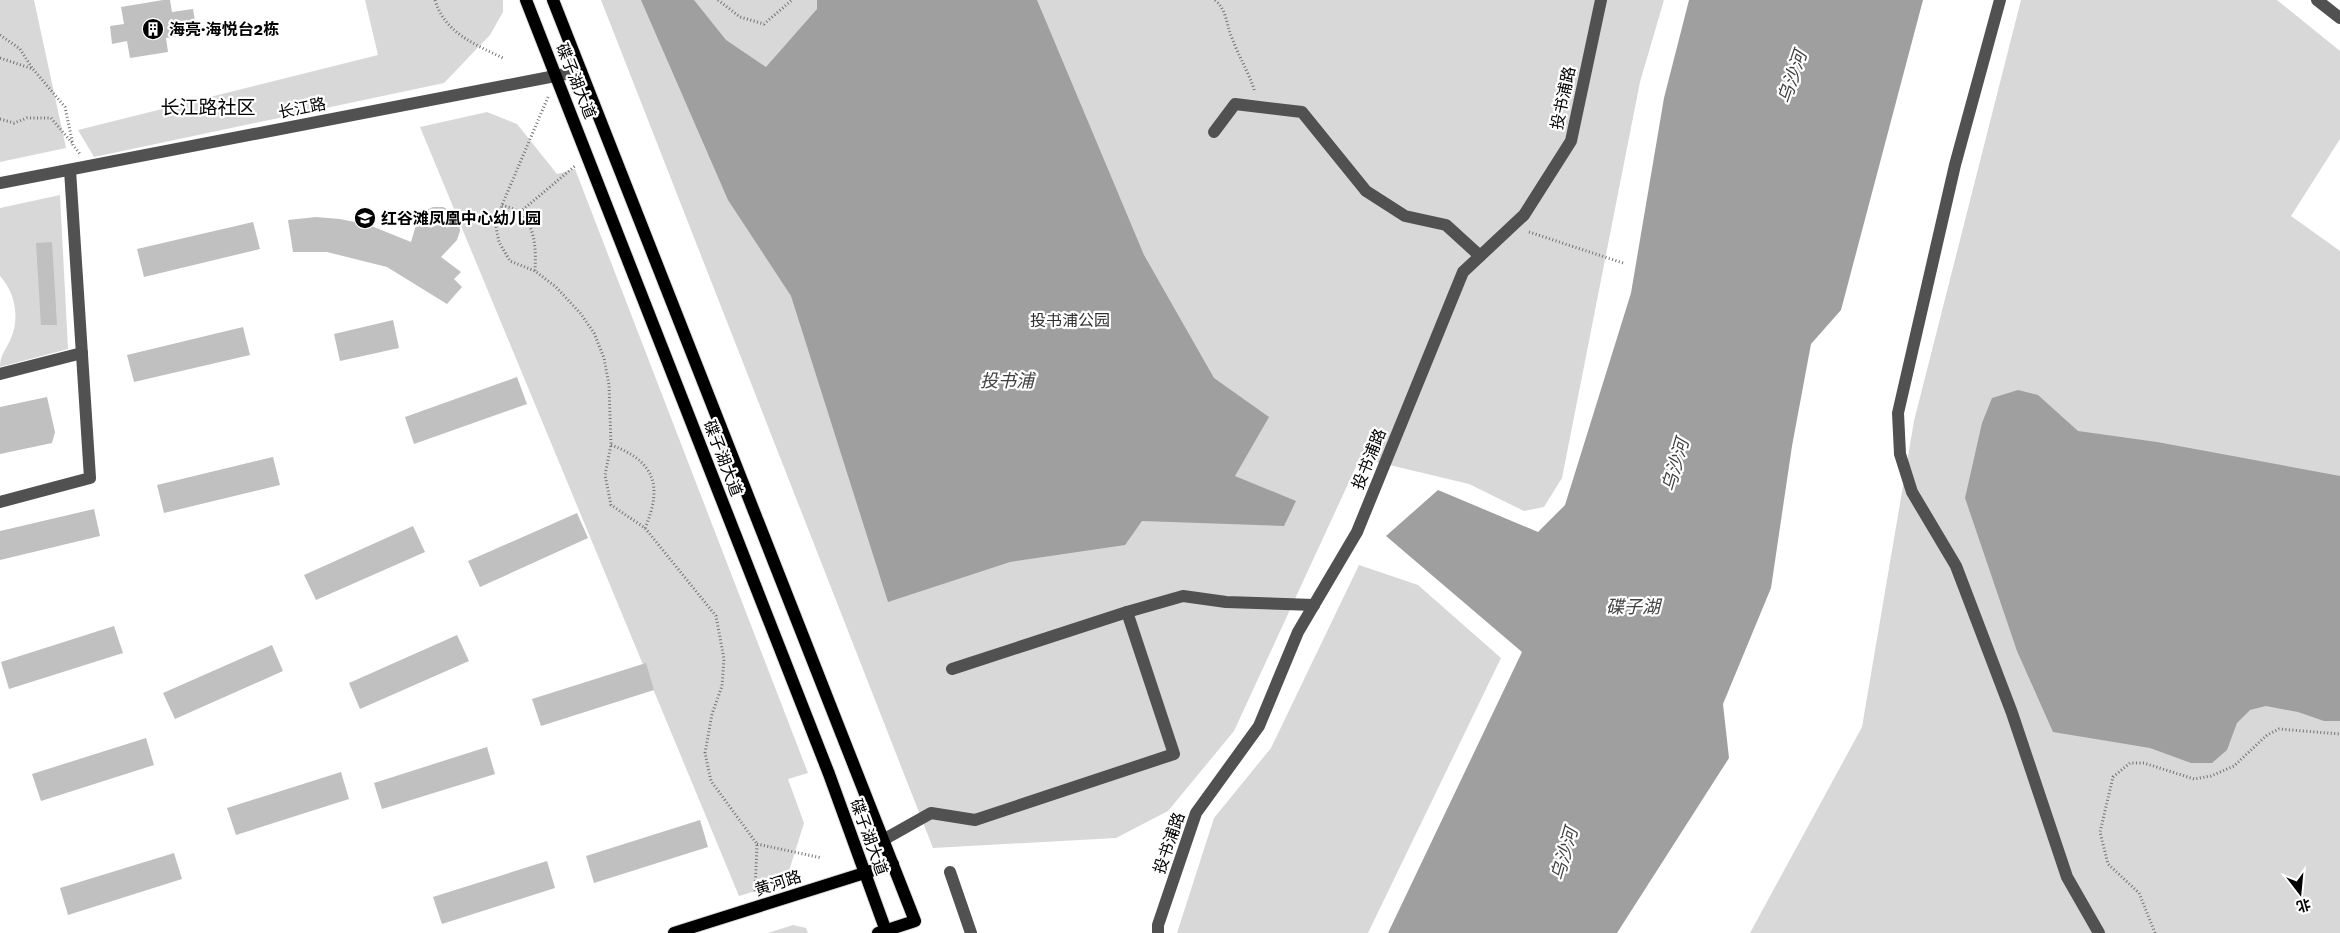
<svg xmlns="http://www.w3.org/2000/svg" width="2340" height="933" font-family="'Work Sans','Noto Sans SC',sans-serif">
<style>
.green{fill:#d8d8d8}
.water{fill:#9f9f9f}
.building{fill:#c0c0c0}
.lines{fill:none;stroke-linecap:round;stroke-linejoin:round}
.major-casing{stroke:#dbdbdb;stroke-width:14}
.path{stroke:#737373;stroke-width:3;stroke-dasharray:1 2.5;stroke-linecap:butt}
.minor{stroke:#515151;stroke-width:12}
.major{stroke:#000;stroke-width:12}
.labels{text-anchor:middle;dominant-baseline:central;stroke-width:4.5;stroke-linejoin:round;paint-order:stroke}
.poi-label{font-size:16px;font-weight:bold;fill:#000;stroke:#fff;text-anchor:start}
.street-label{font-size:16px;fill:#000;stroke:#fff}
.park-label{font-size:16px;fill:#2f2f2f;stroke:#fff}
.water-label{font-size:18px;font-style:italic;fill:#404040;stroke:#fff}
.quarter-label{font-size:19px;fill:#000;stroke:#fff}
</style>
<rect width="100%" height="100%" fill="#fff"/>
<g class="green">
<polygon points="0,0 34,0 66,148 0,162"/>
<polygon points="365,0 503,0 503,12 490,35 444,83 94,157 78,130 378,55"/>
<polygon points="601,0 1664,0 1640,82 1562,478 1544,507 1524,511 1469,484 1360,458 1234,731 1168,811 1116,838 933,848"/>
<polygon points="2021,0 2277,0 2340,51 2340,139 2291,216 2340,251 2340,933 1750,933 1862,727 1914,421"/>
<polygon points="487,112 517,124 557,174 575,169 808,773 788,779 804,823 788,874 766,888 739,896 420,127"/>
<path d="M60,195L68,349L0,367C0,354 7,349 11,338C20,318 15,292 0,276V208Z"/>
<polygon points="1359,565 1418,585 1501,658 1368,933 1177,933 1214,818 1271,748"/>
<polygon points="793,925 806,928 808,933 768,933"/>
</g>
<g class="water">
<polygon points="641,0 694,0 726,40 766,67 817,9 817,0 1037,0 1144,255 1214,378 1269,417 1235,476 1296,501 1284,526 1142,521 1125,545 1010,562 888,602 791,296 728,200"/>
<polygon points="1689,0 1923,0 1841,310 1811,344 1792,446 1771,588 1723,704 1729,758 1617,933 1388,933 1522,652 1386,536 1438,490 1538,532 1565,505 1631,293 1664,98"/>
<polygon points="2018,390 2038,395 2078,431 2157,442 2340,476 2340,721 2324,721 2298,712 2266,706 2250,710 2237,723 2227,750 2212,763 2191,763 2150,748 2053,732 2017,651 1965,498 1982,423 1992,398"/>
</g>
<g class="building">
<polygon points="163,0 170,0 172,12 193,9 197,33 166,38 168,52 130,58 127,41 112,44 110,26 124,24 121,7"/>
<polygon points="433,207 443,207 453,212 459,220 460,231 457,240 441,257 461,272 454,279 462,287 447,304 387,267 327,252 293,252 288,220 316,217 340,219 369,225 411,242 418,218 424,211"/>
<polygon points="253,222 260,249 144,277 137,249"/>
<polygon points="52,242 57,325 41,325 36,243"/>
<polygon points="393,320 399,348 340,361 334,334"/>
<polygon points="243,327 250,355 134,382 127,355"/>
<polygon points="517,377 527,404 414,444 405,417"/>
<polygon points="47,397 55,432 52,443 0,454 0,407"/>
<polygon points="273,457 280,485 164,513 157,485"/>
<polygon points="94,509 100,536 0,560 0,531"/>
<polygon points="577,513 588,538 480,587 468,561"/>
<polygon points="413,526 425,552 316,600 304,575"/>
<polygon points="114,626 123,653 9,689 1,662"/>
<polygon points="457,635 469,661 360,709 349,683"/>
<polygon points="272,645 283,671 175,719 163,693"/>
<polygon points="646,663 654,690 541,726 532,699"/>
<polygon points="146,738 154,765 41,801 32,774"/>
<polygon points="487,747 495,774 382,809 374,783"/>
<polygon points="341,772 349,799 236,835 227,808"/>
<polygon points="700,820 708,847 594,883 586,856"/>
<polygon points="174,853 182,879 68,915 60,888"/>
<polygon points="547,861 555,888 442,924 433,897"/>
</g>
<g class="lines">
<g class="major-casing">
<g id="major">
<polyline points="526,0 829,774 886,931"/>
<polyline points="553,0 915,921 878,933"/>
<polyline points="674,933 893,864"/>
</g>
</g>
<g class="path">
<path d="M435,0C445,33 474,44 503,58"/>
<polyline points="718,0 740,17 764,24 792,0"/>
<path d="M1215,0C1227,10 1226,24 1232,38C1239,57 1249,73 1255,92"/>
<polyline points="0,35 20,49 32,68"/>
<polyline points="0,58 33,69 65,107 73,145 80,154"/>
<polyline points="548,97 502,205 496,227 499,242 510,261 535,271 556,287 581,314 594,333 604,358 609,385 611,445 605,475 611,505 645,528 716,616 724,659 722,686 712,714 705,753 711,781 757,844 755,892"/>
<polyline points="0,119 14,123 27,118 51,118 73,144"/>
<path d="M502,205C507,207 516,209 520,213C536,227 536,251 535,271"/>
<polyline points="520,212 575,166"/>
<polyline points="1529,232 1623,263"/>
<path d="M611,445C655,461 663,486 645,528"/>
<polyline points="757,844 822,858"/>
<polyline points="2155,933 2139,893 2108,864 2100,832 2113,777 2130,763 2144,763 2194,779 2211,776 2234,766 2267,735 2279,729 2340,734"/>
</g>
<g class="minor">
<polyline points="2000,0 1955,165 1898,413 1900,454 1912,492 1956,566 2012,713 2067,877 2099,933"/>
<polyline points="2317,0 2340,18"/>
<polyline points="1214,132 1235,104 1302,112 1366,191 1405,216 1446,225 1480,256"/>
<polyline points="0,183 581,71"/>
<polyline points="0,374 82,353"/>
<polyline points="0,502 90,478 70,170"/>
<polyline points="952,669 1127,612 1183,596 1226,602 1314,605"/>
<polyline points="883,840 931,813 975,820 1174,754 1127,612"/>
<polyline points="950,872 971,933"/>
<polyline points="1158,933 1158,925 1196,813 1259,726 1298,632 1357,532 1463,272 1524,215 1571,141 1601,0"/>
</g>
<use href="#major" class="major"/>
</g>
<defs>
<g id="building-disc" transform="scale(1.125)"><circle r="9.5" fill="#000" stroke="#fff"/><path d="M-4-6H4V6H1V3H-1V6H-4ZM-2.5-4.3h1.7v1.8h-1.7ZM.8-4.3h1.7v1.8H.8ZM-2.5-1h1.7V.8h-1.7ZM.8-1h1.7V.8H.8Z" fill="#fff"/></g>
<g id="school-disc" transform="scale(1.125)"><circle r="9.5" fill="#000" stroke="#fff"/><path d="M0-5L7-2L0 1L-7-2ZM-4 1L0 2.5L4 1V4Q0 6-4 4Z" fill="#fff"/></g>
</defs>
<g fill-rule="evenodd">
<use href="#building-disc" x="153" y="29"/>
<use href="#school-disc" x="365" y="218"/>
</g>
<g class="labels">
<g class="poi-label">
<text x="169" y="29">海亮·海悦台2栋</text>
<text x="381" y="218">红谷滩凤凰中心幼儿园</text>
</g>
<g class="street-label">
<text transform="translate(576 81) rotate(68)">碟子湖大道</text>
<text transform="translate(1563 98) rotate(-78)">投书浦路</text>
<text transform="translate(302 108) rotate(-11)">长江路</text>
<text transform="translate(723 458) rotate(69)">碟子湖大道</text>
<text transform="translate(1369 459) rotate(-68)">投书浦路</text>
<text transform="translate(869 837) rotate(70)">碟子湖大道</text>
<text transform="translate(1169 843) rotate(-71)">投书浦路</text>
<text transform="translate(778 883) rotate(-18)">黄河路</text>
</g>
<g class="park-label">
<text x="1070" y="320">投书浦公园</text>
</g>
<g class="water-label">
<text transform="translate(1792 77) rotate(-71)">乌沙河</text>
<text x="1007" y="380">投书浦</text>
<text transform="translate(1675 465) rotate(-74)">乌沙河</text>
<text x="1633" y="606">碟子湖</text>
<text transform="translate(1564 854) rotate(-74)">乌沙河</text>
</g>
<g class="quarter-label">
<text x="208" y="107">长江路社区</text>
</g>
</g>
<g transform="translate(2300 893) rotate(164)" stroke="#ffffff" stroke-width="4" paint-order="stroke">
<path d="M0-4L9 19L0 12L-9 19Z" fill="#000000"/>
<text y="-8" font-size="14" font-weight="bold" text-anchor="middle" fill="#000000">北</text>
</g>
</svg>
